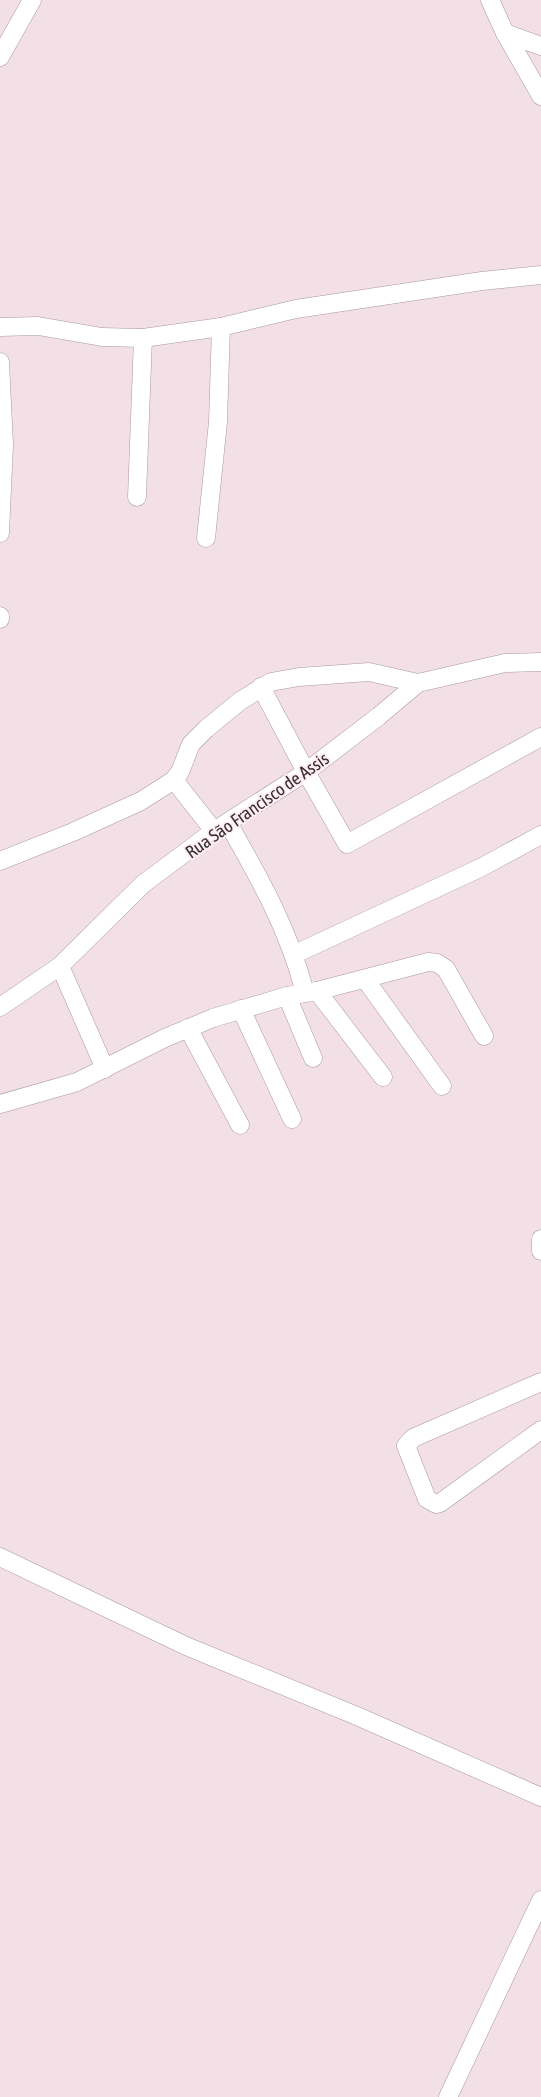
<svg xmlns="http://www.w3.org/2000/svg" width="541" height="2097" font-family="'Asap Condensed',sans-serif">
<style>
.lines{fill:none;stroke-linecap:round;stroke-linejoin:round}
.minor-casing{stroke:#aa989e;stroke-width:19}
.minor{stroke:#fff;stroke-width:18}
.labels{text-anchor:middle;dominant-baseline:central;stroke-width:4;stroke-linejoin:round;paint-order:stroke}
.street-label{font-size:18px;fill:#362f32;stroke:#feeef3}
</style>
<rect width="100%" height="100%" fill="#f3e0e6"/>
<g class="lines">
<g class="minor-casing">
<g id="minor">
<polyline points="490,0 505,33 541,96"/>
<polyline points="505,33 541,46"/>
<polyline points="0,57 32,0"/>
<polyline points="0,327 38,326 102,337 143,338 221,327 296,309 482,281 541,275"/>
<polyline points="0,362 4,445 0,533"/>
<polyline points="137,497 143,338"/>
<polyline points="206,538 218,422 221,327"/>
<polyline points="0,616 0,619"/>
<polyline points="261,687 306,772 347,844 541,737"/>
<polyline points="174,780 214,831"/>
<path d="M228,823C260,879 289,930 305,993"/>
<polyline points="0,861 73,832 141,801 174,780 180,772 191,744 206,729 240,701 271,682 299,677 369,672 418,683"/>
<polyline points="295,954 482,867 541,835"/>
<polyline points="60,966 105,1069"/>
<polyline points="365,979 442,1086"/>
<polyline points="317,991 383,1077"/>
<polyline points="287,996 313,1058"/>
<polyline points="0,1007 60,966 143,884 214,831 306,772 379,716 418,683 505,663 541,662"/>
<polyline points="241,1009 292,1119"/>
<polyline points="188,1028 240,1125"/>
<polyline points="0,1104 77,1082 165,1038 213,1018 287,996 317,991 428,962 437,963 446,969 484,1036"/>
<polyline points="541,1239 541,1251"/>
<polyline points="541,1382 413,1438 406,1446 427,1499 436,1504 440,1503 541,1430"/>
<polyline points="0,1557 186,1646 357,1716 541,1797"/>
<polyline points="448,2097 541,1900"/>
</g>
</g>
<use href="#minor" class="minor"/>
</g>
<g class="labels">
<g class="street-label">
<text transform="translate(257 805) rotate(-35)">Rua São Francisco de Assis</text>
</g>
</g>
</svg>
